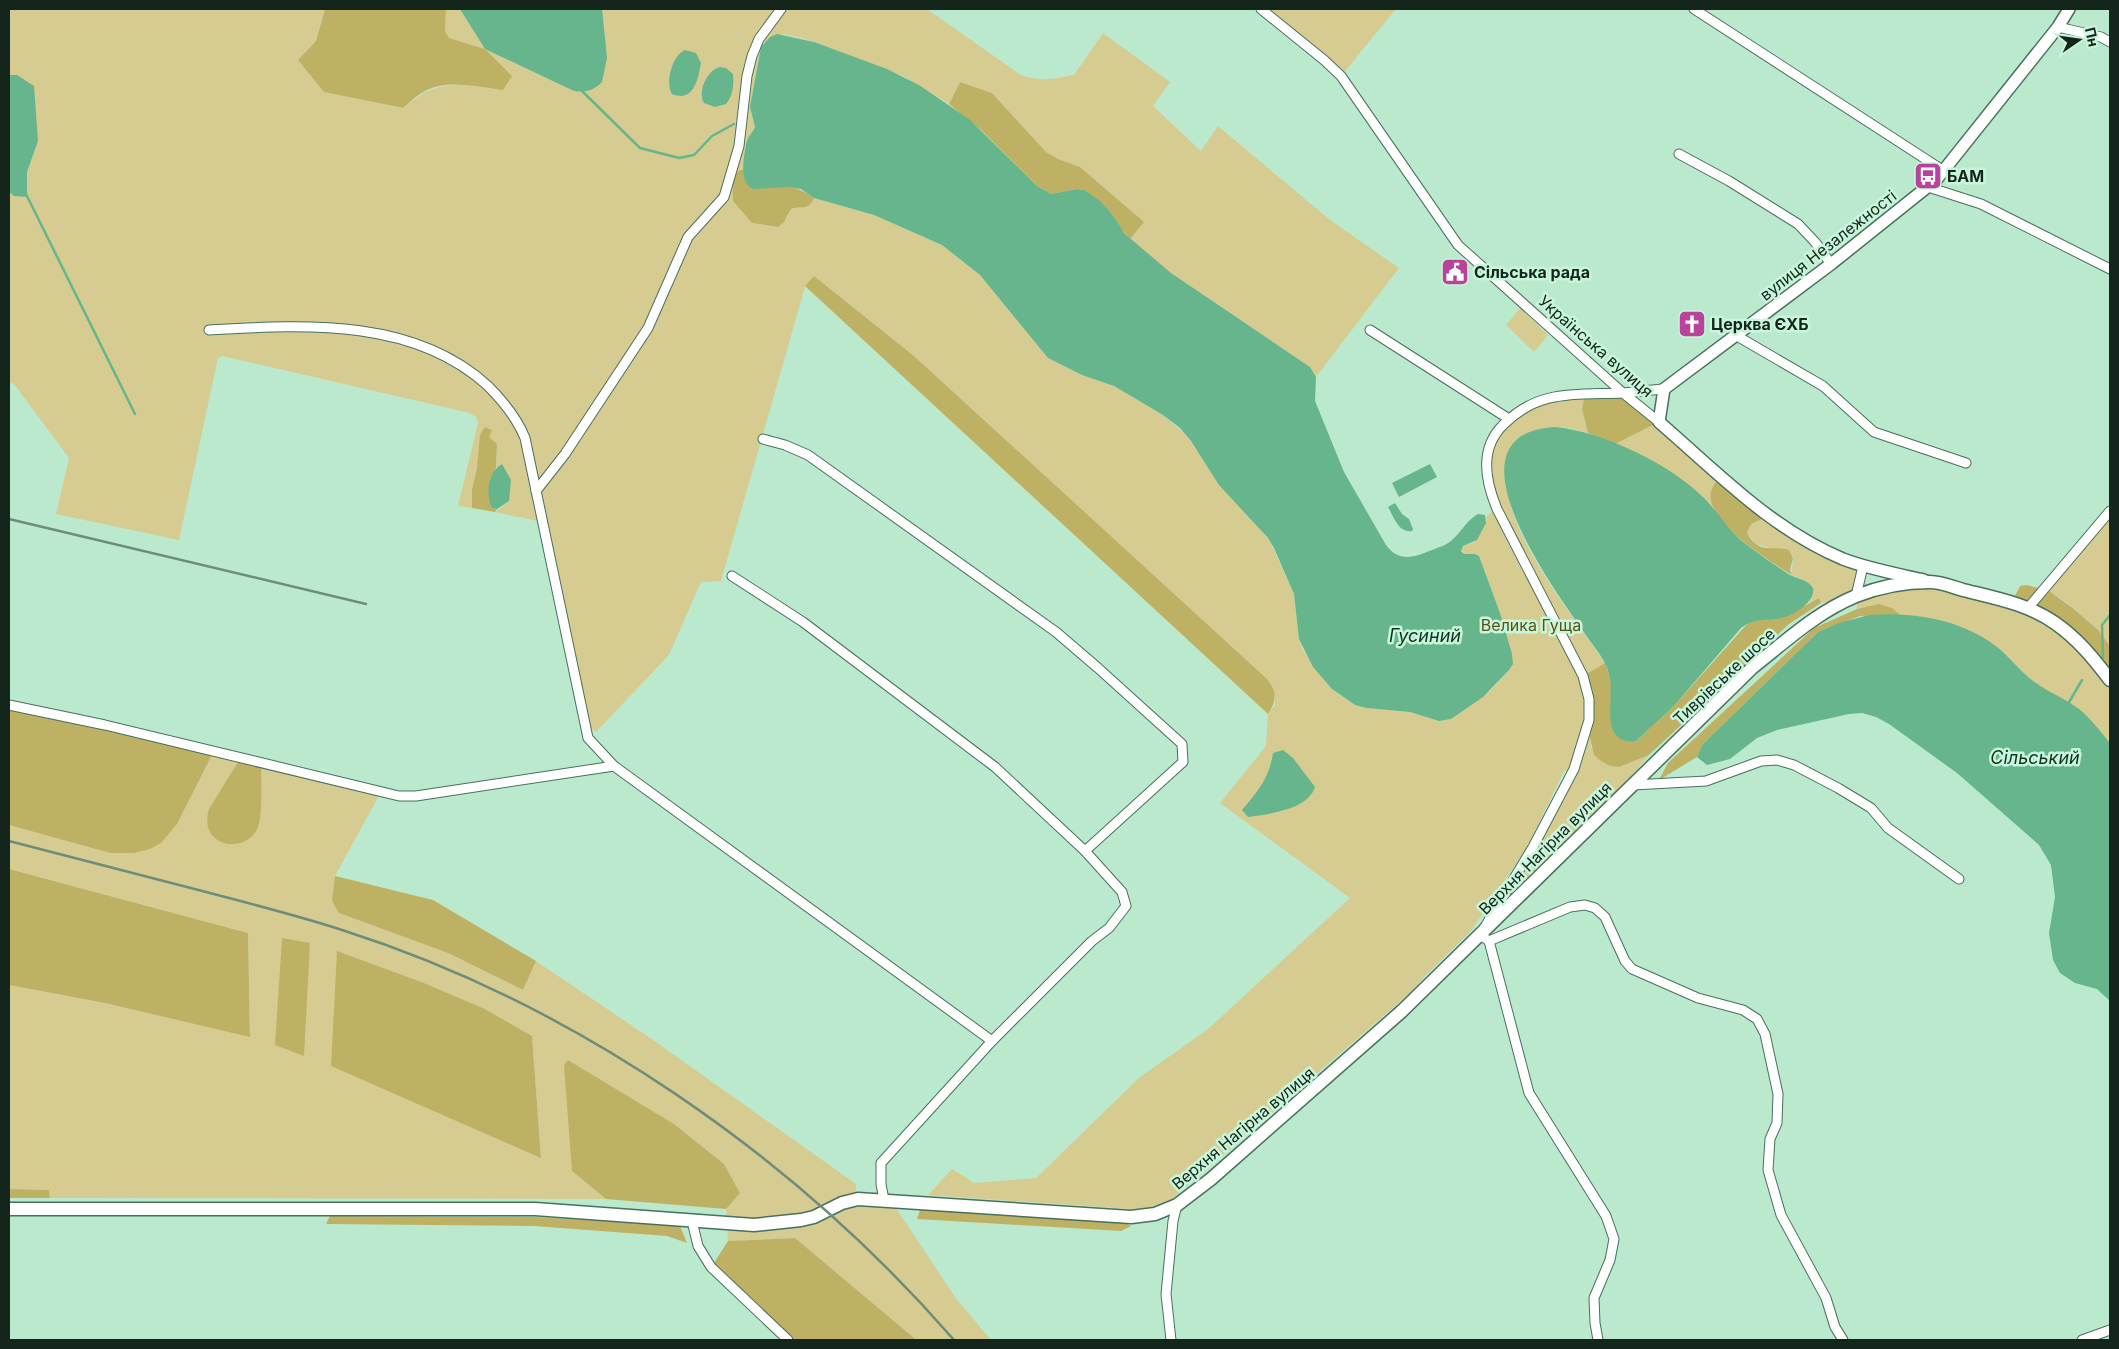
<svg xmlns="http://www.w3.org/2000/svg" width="2119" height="1349" font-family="Inter,sans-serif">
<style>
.green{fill:#d6cc92;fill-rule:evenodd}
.forest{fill:#beb164}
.water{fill:#66b58c}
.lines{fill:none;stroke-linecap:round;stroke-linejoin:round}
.stream{stroke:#66b58c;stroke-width:2.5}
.minor-casing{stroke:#47715b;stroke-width:11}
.tertiary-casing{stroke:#47715b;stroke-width:14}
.secondary-casing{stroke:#47715b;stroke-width:15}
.minor{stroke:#fff;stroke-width:9}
.tertiary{stroke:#fff;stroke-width:11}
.secondary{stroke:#fff;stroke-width:12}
.rail{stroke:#6d8d7a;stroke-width:2.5}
.labels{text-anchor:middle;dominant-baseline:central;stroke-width:5;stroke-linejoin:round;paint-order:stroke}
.poi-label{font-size:16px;font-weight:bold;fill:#14251c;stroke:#c8f6db;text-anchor:start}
.street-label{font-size:16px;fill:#14251c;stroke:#c8f6db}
.park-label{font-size:16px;fill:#5b5117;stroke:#c8f6db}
.water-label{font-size:18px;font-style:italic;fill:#0f3221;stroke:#c8f6db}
</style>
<rect width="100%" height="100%" fill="#bbe9ce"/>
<g class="green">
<path d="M9,9H325L316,41L298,60L324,92L403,108C423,92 432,86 457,85L485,49L449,38L445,31L446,9H927L1021,75C1040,82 1055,79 1074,75L1103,33L1170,82L1153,106L1201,151L1218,126L1330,220L1399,268L1316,377L1310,367L1171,273L1130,239L1143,222L1080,167L1058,159L1046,152L992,93L960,82L949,104L903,76L805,39L783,34L763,43L761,47L750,107L755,127L748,139L744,169H740L752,223L777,227L787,218L791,209C802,205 807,213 814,198L874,215L942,245L980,275L1048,358L1082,375L1114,386L1163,415L1185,434L1271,543L1294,594L1299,639L1303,650L1326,682L1339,695L1355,705L1379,709L1410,712L1439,721L1451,719L1491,690L1511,667L1500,613L1479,556L1475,554H1464L1461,549L1463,546L1475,542L1487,520L1486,517L1496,509L1488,450L1521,409L1585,393L1582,409L1588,433C1560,426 1545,421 1521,441C1517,444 1512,447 1509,451C1505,456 1505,467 1505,473C1507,536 1570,612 1605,663L1583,676L1591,747L1619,767L1649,755L1627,781L1512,895L1509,893L1574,769L1564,771L1528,846L1471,931L1424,977L1410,993L1172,1199L1149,1208L1131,1209L928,1195L952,1169L974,1183L1036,1178L1140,1077L1207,1030L1350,898L1220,803L1266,746L1268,714L1275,705V698L1271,684L914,356L814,276L805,287L721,581L701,582L669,655L596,732L585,723L542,522L495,512L509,501L502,464L496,468L497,444L488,437L492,430L485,427L472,490V508L458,506L478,423L476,417L470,413L222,356L218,358L179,540L56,514L69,458L14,384L9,382V192L14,196L27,197V172L38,141L17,75H9Z"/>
<polygon points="1261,9 1396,9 1341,76"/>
<polygon points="1520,308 1548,335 1534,352 1506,325"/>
<path d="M1659,422L1722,477L1712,504L1716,510C1688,480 1653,458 1615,444Z"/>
<path d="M2110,511V646C2095,626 2067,597 2043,590Z"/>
<path d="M1768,516L1863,566L1856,596L1913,583L2043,615L2110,680V749L1874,606L1857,609L1856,596L1821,603L1819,598L1809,603L1814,592L1806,581L1792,575C1790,567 1795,562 1792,554L1756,544L1747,533L1751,524Z"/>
<path d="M214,751L241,757L209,809L259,825L261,762L381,792L335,876L339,913L448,953L523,990L536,961L656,1042L856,1184V1206L896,1208L955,1297L991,1340H916L795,1238L728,1241L726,1209L739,1191L724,1164L674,1124L568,1060L572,1171L606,1199L50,1198L49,1190L9,1189V985L105,1003L250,1036L248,933L9,869V825L110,853L177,824ZM338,952L424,983L485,1009L532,1036L541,1158Z"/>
</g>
<g class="forest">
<path d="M325,9H446L445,31L449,38L485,49L512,76L503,90C478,87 448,79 425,91C417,95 410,102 403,108L324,92L298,60L316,41Z"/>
<polygon points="960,82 992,93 1046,152 1058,159 1080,167 1144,222 1130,239 1120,227 1112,214 1084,190 1077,189 1051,194 1037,186 981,130 949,104"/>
<path d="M744,169L745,179C768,183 796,183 814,198C808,212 802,205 791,209L784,222L778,227L752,223L733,201C733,190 730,171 744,169Z"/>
<path d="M814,276L914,356L1267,679C1277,691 1277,701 1268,714L805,286Z"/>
<polygon points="1585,393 1623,393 1659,422 1615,444 1588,433 1582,409"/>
<polygon points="485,427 492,430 489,437 497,444 496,468 490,480 492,508 497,509 495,512 472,508 472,490 477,467 480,435"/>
<path d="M1722,477L1768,516L1751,524L1747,533C1759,555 1772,545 1789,550L1793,558L1790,570L1792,575C1770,561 1679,507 1722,477Z"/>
<polygon points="2027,585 2049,591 2073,608 2098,630 2110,646 2110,680 2081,644 2012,602 2020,586"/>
<polygon points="1819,598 1821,603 1789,624 1649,755 1619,767 1610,766 1601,761 1594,755 1590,738 1583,676 1605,663 1610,677 1612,693 1636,741 1673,707 1747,624 1755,621 1784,617"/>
<polygon points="1879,604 1892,608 1900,615 1860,616 1818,632 1702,745 1697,757 1659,780 1668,763 1814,628 1857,609"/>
<polygon points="9,705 214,751 177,824 161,843 150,849 134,853 110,853 9,825"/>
<path d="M241,757L261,762C261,778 263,814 258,827C248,855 197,848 209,809Z"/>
<polygon points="9,869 248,933 250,1037 105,1003 9,985"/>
<polygon points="335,876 433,900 536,961 523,990 448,953 339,913 332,901"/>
<polygon points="282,938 310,943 304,1056 275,1045"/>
<polygon points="337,951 424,983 485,1009 532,1036 541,1158 331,1066"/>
<polygon points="568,1060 674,1124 724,1164 740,1193 726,1209 606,1199 572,1171 564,1065"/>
<polygon points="9,1189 49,1190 50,1198 9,1198"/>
<polygon points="922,1204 1114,1216 1131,1226 1121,1231 917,1219"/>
<polygon points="330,1216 535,1217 680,1226 687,1243 667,1236 534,1226 326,1224"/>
<polygon points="795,1238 914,1338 916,1340 793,1340 714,1263 728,1241"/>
</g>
<g class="water">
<path d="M460,9H602L607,58L602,82C594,90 586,93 574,91L485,49Z"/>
<path d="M777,34L814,42L887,69L919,85L969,119L1037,186L1051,194L1077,189L1084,190L1099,200L1112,214L1125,234L1171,273L1310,367L1316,377L1315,401L1344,472L1386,545C1399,563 1415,557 1432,550C1439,547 1448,545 1453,539C1463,530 1465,522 1478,514L1485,515L1486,523L1477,540L1463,546L1461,551L1464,554H1475L1479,556L1500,613L1512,654L1513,664L1509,670L1483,697L1451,719L1439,721L1410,712L1367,708L1355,705L1332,689L1313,667L1299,639L1294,594L1274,548L1268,538L1219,485L1191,441L1180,428L1163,415L1114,386L1082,375L1048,358L980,275L942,245L874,215L814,198L801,189L789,187L753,189C738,183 744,154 747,141C749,135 753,132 755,127L750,107L761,47L770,37Z"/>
<path d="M685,50L696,53L701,63C698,79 694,103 672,94C665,83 672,55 685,50Z"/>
<path d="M720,67L726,68L733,74C734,84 733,96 726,104L715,107L704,103C697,92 707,70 720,67Z"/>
<polygon points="9,75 17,75 34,86 38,141 27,172 27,197 14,196 9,192"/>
<path d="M1556,427C1604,432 1672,465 1705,499C1720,514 1729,532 1746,544C1760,555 1775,565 1790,575C1798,579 1807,579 1813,588C1816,602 1794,615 1782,618C1767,621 1754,618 1741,628L1673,707L1636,741C1599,745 1614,701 1610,679C1608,665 1601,656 1593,645C1564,603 1433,433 1556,427Z"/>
<path d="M502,464L511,480L509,501L497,509L492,508C485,494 488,472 502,464Z"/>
<polygon points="1430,464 1437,477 1399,497 1392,483"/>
<path d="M1395,503L1402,514L1409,519L1413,529L1412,531C1398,533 1394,517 1388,507Z"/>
<path d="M1869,615C1913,612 1961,619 1997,647C2011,658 2021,673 2036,683C2050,693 2066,699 2079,709C2091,719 2100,731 2110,743V1001L2097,989L2075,983L2060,973L2053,960L2049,933L2055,897L2051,865L2039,845L1957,773L1889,724L1876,717L1862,713L1849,714L1777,730L1757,738L1730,759L1707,765L1697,757L1702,745L1818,632L1839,623Z"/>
<path d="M1283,750L1293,758L1315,787C1308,810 1268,814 1248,817L1242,810C1258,791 1269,779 1273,753Z"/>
</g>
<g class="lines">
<g class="stream">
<polyline points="582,91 640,148 679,158 694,155 712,136 734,124"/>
<polyline points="26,194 135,414"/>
<polyline points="2103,657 2102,625 2110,615"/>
<polyline points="2068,704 2082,680"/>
</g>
<g class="minor-casing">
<g id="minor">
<polyline points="1261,9 1324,60 1341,76 1458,245 1623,393 1659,422"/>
<polyline points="1694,9 1944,171"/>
<polyline points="2058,27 2101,37 2110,42"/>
<polyline points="1679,154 1729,181 1798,224 1815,242 1831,264"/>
<polyline points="1928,187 1981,204 2110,269"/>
<path d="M209,330C303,325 413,317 488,386C503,401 517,418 525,438L588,738L614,766L992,1041"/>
<polyline points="1370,330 1509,419"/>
<polyline points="1737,336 1823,386 1874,432 1966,463"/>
<polyline points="763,439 785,445 808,455 1056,632 1098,668 1182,744 1183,762 1085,851 1122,892 1126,906 1109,928 1092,941 992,1041 881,1163 881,1184 884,1200"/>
<polyline points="536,491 565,454 648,328 688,237 724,197 739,146 747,76 752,56 759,39 781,9"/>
<polyline points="732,576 803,622 995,767 1085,851"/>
<polyline points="1856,596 1863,566"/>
<polyline points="2028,608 2110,511"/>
<polyline points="9,705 105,725 399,796 416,796 614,766"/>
<polyline points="1633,785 1706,781 1761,761 1777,760 1794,765 1838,788 1871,808 1888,828 1959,879"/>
<polyline points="1489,941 1570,907 1585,905 1595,908 1605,917 1625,961 1632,969 1698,998 1743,1010 1757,1019 1765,1034 1778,1094 1777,1123 1770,1139 1768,1170 1781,1215 1826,1298 1835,1327 1843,1340"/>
<polyline points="692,1221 698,1246 711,1267 788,1340"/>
<polyline points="1171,1340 1166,1294 1173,1221 1177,1205"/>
<path d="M1598,1340L1595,1323L1594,1298L1610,1260L1614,1239L1606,1216L1529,1093L1489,941L1480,935L1533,847L1574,769L1589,720V699L1583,676L1497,509C1485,480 1479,448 1504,424C1539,389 1577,395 1622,393C1636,392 1650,390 1664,389"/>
<polyline points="2082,1340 2110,1330"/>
</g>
</g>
<g class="tertiary-casing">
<path id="tertiary" d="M1924,580C1897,574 1869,569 1843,559C1771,529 1717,472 1659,422L1664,389L1831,264L1936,180L2058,27L2069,9"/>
</g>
<g class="secondary-casing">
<path id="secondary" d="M9,1209H535L754,1225L801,1220L814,1217L842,1203L858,1199L1131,1217L1155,1214L1177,1205L1211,1179L1402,1011L1753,667C1786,641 1817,612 1856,596C1879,587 1905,582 1930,582C1941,582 1953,587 1963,590C1995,598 2028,604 2055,623C2078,639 2094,659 2110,680"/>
</g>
<use href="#minor" class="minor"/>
<use href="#tertiary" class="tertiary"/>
<use href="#secondary" class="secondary"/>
<g class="rail">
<polyline points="9,519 366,604"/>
<path d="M9,841C76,858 143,876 210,893C255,905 299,916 342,930C575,1004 795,1157 954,1340"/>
</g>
</g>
<defs>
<g id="bus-square" transform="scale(1.4375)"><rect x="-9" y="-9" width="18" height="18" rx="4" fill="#b9439a" stroke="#c8f6db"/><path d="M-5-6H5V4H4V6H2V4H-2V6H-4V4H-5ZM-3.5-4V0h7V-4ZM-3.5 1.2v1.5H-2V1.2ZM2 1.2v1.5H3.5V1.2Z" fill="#fff"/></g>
<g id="civic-square" transform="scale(1.4375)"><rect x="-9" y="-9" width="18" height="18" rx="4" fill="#b9439a" stroke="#c8f6db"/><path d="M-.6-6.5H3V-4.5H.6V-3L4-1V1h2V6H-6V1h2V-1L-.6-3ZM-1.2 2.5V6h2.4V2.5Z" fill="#fff"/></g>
<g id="church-square" transform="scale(1.4375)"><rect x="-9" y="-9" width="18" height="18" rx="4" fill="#b9439a" stroke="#c8f6db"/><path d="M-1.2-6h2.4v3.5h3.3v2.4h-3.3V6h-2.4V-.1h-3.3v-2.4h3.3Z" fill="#fff"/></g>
</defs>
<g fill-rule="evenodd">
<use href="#bus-square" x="1928" y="176"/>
<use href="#civic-square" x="1455" y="272"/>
<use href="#church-square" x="1692" y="324"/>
</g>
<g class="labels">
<g class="poi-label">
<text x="1947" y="176">БАМ</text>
<text x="1474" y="272">Сільська рада</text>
<text x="1711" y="324">Церква ЄХБ</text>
</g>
<g class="street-label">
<text transform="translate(1828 245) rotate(-38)">вулиця Незалежності</text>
<text transform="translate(1596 346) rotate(41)">Українська вулиця</text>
<text transform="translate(1724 676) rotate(-43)">Тиврівське шосе</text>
<text transform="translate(1545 848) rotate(-45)">Верхня Нагірна вулиця</text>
<text transform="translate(1243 1128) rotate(-40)">Верхня Нагірна вулиця</text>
</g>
<g class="park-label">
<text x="1531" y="625">Велика Гуща</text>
</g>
<g class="water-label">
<text x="1425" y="635">Гусиний</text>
<text x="2035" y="757">Сільський</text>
</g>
</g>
<rect width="2119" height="1349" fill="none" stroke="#14251c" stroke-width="20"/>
<g transform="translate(2079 40) rotate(77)" stroke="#c8f6db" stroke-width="4" paint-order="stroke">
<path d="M0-4L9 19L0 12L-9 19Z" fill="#14251c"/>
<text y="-8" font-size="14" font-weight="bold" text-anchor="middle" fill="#14251c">Пн</text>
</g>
</svg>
